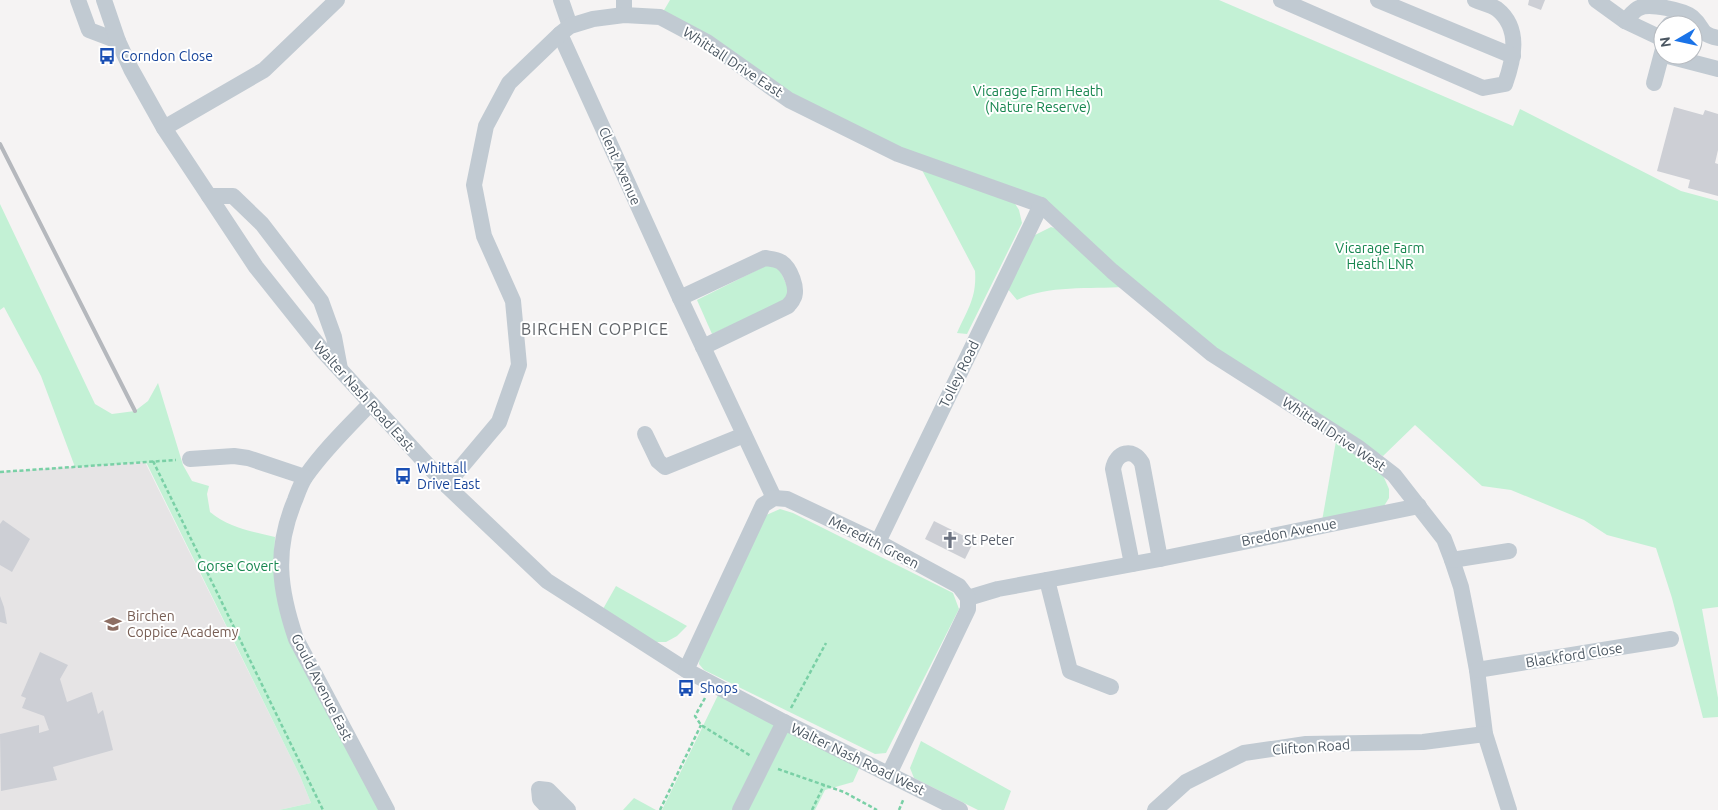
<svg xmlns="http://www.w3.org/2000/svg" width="1718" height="810" font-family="Ubuntu,sans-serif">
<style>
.education{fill:#e6e4e5}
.green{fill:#c3f1d5}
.building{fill:#cdcfd5}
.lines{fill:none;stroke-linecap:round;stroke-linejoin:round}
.path{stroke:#7ad0a6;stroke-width:2.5;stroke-dasharray:4 2.5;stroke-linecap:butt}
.minor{stroke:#c1cad2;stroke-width:16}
.rail{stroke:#b5b8bd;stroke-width:4}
.labels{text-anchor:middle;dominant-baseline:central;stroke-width:4;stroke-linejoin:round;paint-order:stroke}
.transit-label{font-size:14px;fill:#164399;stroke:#fff;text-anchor:start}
.street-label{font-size:14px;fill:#4a5661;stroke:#fff}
.park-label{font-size:14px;fill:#17864f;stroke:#fff}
.worship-label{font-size:14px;fill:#5b616d;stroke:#fff;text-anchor:start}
.education-label{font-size:14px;fill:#785e54;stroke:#fff;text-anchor:start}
.quarter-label{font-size:16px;letter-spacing:1px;fill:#5f6368;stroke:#fff}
</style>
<rect width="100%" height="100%" fill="#f5f3f3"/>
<polygon class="education" points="145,462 300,776 311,803 279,810 0,810 0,472"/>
<g class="green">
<polygon points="670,0 1219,0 1513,126 1520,109 1681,191 1718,201 1718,607 1702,609 1718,698 1718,717 1703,718 1672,598 1656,548 1607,535 1584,520 1511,490 1482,486 1415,425 1383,456 1331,428 1212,354 1041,205 898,154 660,17"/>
<path d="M922,170L1014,202L1019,210L1022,223L967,334L957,333C967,310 977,298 975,271Z"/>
<path d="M0,204L95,404L112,414L135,411L148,401L158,383L183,465L192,481L209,486L207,494L210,512C229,528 251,531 275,537L274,568L285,626L380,810H279L311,803L300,776L146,462L75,467L41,376L4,307L0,310Z"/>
<path d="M1051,227L1061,230L1124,287C1091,289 1047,285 1017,300L1007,288L1031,237Z"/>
<polygon points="769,264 779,268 788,288 788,296 784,301 712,334 697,300"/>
<polygon points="1336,441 1382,473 1389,489 1389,498 1384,506 1322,521"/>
<polygon points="780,509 793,513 953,593 959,609 886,753 875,754 704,670 699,664 700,655 764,516"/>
<polygon points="616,586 687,626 677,636 666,642 654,642 603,609"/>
<polygon points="721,689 862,762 853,782 825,790 815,810 662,810"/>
<polygon points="921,741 1011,791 1004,810 978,810 914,778 910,768"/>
<polygon points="634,798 656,810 623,810"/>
</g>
<g class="building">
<polygon points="1529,0 1545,0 1541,10 1528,5"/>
<polygon points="1674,107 1703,115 1705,110 1718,114 1718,150 1715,163 1718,164 1718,196 1688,188 1690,180 1657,171"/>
<polygon points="3,520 30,539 12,572 0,565 0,524"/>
<polygon points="934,521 974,541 965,559 925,539"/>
<polygon points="0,596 4,607 7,624 0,622"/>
<polygon points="40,652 68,665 60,679 67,702 92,692 98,714 103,710 113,750 53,767 57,780 1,791 0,734 39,725 39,733 49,730 44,716 22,708 26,698 21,696"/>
</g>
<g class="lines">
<g class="path">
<polyline points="153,461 323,810"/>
<polyline points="0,472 176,460"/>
<polyline points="705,698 695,716 701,725 751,756"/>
<polyline points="791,708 826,643"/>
<polyline points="778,769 844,792 877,810"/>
<polyline points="660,810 701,725"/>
<polyline points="812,810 824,785"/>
<polyline points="899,810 904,798"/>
</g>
<g class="minor">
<polyline points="78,0 89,30 118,41"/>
<polyline points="104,0 118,41 131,69 164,128 256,267 323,351 446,485 547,581 686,670 784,722 960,810"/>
<polyline points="561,0 570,26"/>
<path d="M1281,0L1483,88L1505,84C1514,59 1521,28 1497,9C1491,5 1482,3 1475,0"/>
<polyline points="1378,0 1513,56"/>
<polyline points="1596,0 1625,21"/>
<polyline points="624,15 624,0"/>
<polyline points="1669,25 1670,24"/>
<polyline points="560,34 680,298 774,498"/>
<path d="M1663,39L1625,21C1629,17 1634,10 1639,8C1649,3 1684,10 1692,17C1705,28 1698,34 1718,38"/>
<polyline points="1664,55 1718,69"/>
<polyline points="1654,83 1663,49"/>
<polyline points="164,128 264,70 337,0"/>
<polyline points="209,196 233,196 262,224 321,301 334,337 340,369"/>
<path d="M680,298L765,258C771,259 776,259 781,262C790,268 799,289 793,299C792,302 790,303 788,306L703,347"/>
<path d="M370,404C348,427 324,450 306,476C301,483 298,492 295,500C274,550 279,589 296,639L387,810"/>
<polyline points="645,434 658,461 665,467 744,435"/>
<polyline points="190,459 234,456 248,458 305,477"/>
<polyline points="446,485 499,422 519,365 513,301 484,236 474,185 486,126 509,83 560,34 570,26 593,19 624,15 660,17 707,42 789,100 898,154 1041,205 1112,271 1212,354 1359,448 1394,475 1444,539 1452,560 1461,587 1470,632 1477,670 1485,734 1509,810"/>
<polyline points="878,542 1041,205"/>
<polyline points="1452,560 1509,551"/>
<path d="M1132,564L1113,469C1116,452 1133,447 1142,463L1160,559"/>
<polyline points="1047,580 1070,671 1111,687"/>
<polyline points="968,598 998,589 1160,559 1419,506"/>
<polyline points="686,670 763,505 774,498 787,499 878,542 959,586 968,598 968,609 889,774"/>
<polyline points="1477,670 1671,639"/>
<polyline points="550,810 540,799 539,789 548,790 568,810"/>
<polyline points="740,810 784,722"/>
<polyline points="1155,810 1186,782 1244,753 1306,744 1423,742 1485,734"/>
</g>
<polyline class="rail" points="0,144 135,411"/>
</g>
<defs>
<g id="bus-bare" transform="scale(1.35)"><path d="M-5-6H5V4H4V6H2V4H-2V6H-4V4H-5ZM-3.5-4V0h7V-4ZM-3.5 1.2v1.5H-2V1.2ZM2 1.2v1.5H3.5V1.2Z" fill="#1a4fb4" stroke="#fff" stroke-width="2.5" paint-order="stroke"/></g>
<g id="church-bare" transform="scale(1.35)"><path d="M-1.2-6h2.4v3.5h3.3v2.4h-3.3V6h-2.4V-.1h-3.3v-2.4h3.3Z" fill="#6b7280" stroke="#fff" stroke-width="2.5" paint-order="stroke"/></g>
<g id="school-bare" transform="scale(1.35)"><path d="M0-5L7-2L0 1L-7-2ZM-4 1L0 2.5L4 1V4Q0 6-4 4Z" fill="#8d6e63" stroke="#fff" stroke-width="2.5" paint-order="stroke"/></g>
</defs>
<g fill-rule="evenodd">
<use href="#bus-bare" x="107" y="56"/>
<use href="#bus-bare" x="403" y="476"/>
<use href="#church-bare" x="950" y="540"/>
<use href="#school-bare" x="113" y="624"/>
<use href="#bus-bare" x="686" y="688"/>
</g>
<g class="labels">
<g class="transit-label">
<text x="121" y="56">Corndon Close</text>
<text x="417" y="468">Whittall<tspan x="417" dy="16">Drive East</tspan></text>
<text x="700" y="688">Shops</text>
</g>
<g class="street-label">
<text transform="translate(733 62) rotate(33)">Whittall Drive East</text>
<text transform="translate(620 166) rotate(66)">Clent Avenue</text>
<text transform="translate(959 374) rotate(-64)">Tolley Road</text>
<text transform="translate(364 396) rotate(48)">Walter Nash Road East</text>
<text transform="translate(1334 434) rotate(34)">Whittall Drive West</text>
<text transform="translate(1289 532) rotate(-11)">Bredon Avenue</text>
<text transform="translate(874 542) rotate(27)">Meredith Green</text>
<text transform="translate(1574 655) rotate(-9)">Blackford Close</text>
<text transform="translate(322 687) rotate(63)">Gould Avenue East</text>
<text transform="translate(1311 747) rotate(-4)">Clifton Road</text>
<text transform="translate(858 759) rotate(26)">Walter Nash Road West</text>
</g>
<g class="park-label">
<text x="1038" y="91">Vicarage Farm Heath<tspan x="1038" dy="16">(Nature Reserve)</tspan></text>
<text x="1380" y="248">Vicarage Farm<tspan x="1380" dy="16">Heath LNR</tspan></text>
<text x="238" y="566">Gorse Covert</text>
</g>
<g class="worship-label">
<text x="964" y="540">St Peter</text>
</g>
<g class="education-label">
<text x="127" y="616">Birchen<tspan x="127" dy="16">Coppice Academy</tspan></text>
</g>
<g class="quarter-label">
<text x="595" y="329">BIRCHEN COPPICE</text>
</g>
</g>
<g transform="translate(1678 40) rotate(261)"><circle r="24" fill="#ffffff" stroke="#b7bbc0"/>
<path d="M0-4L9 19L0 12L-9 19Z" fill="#1a73e8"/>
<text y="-8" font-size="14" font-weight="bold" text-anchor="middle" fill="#4a5661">N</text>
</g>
</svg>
